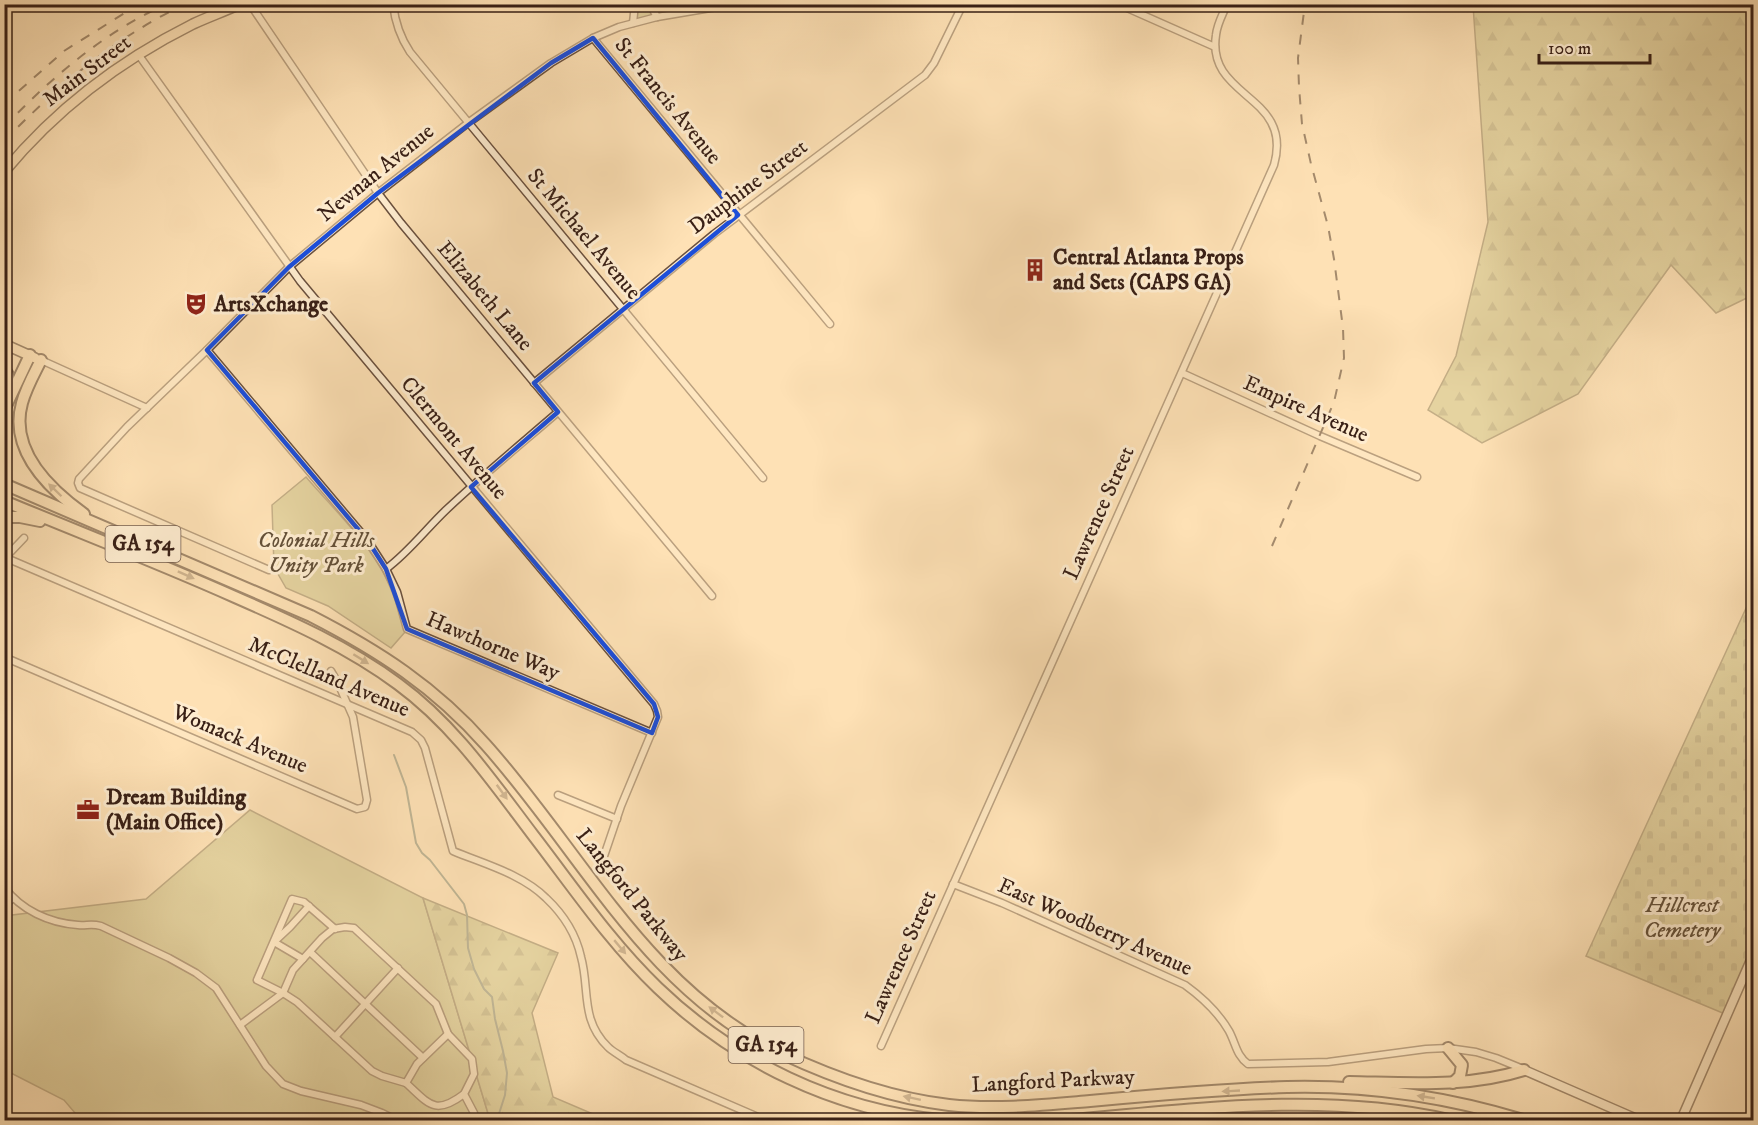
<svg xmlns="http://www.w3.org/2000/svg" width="1758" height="1125" font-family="'IM FELL DW Pica',serif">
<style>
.green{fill:#c7c188;stroke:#80704f;stroke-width:1.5}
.forest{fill:url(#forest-firs);stroke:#80704f;stroke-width:1.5}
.cemetery{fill:url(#cemetery-stones);stroke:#80704f;stroke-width:1.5}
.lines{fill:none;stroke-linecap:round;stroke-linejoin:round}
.stream{stroke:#777f6e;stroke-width:2}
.street-casing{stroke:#6a503e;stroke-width:9}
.secondary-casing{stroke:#392016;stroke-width:11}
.primary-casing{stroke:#392016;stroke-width:12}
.highway-casing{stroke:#392016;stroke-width:14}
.street{stroke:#feeccf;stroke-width:6}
.secondary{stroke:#feeccf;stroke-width:8}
.primary{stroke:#fee1b5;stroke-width:9}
.highway{stroke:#fee1b5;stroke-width:10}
.rail{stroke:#392016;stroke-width:2;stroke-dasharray:10 10;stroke-linecap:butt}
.oneway{fill:#9c8066}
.marked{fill:none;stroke:#1d4ed8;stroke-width:4.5;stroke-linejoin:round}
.labels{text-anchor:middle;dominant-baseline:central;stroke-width:6;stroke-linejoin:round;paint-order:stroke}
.shield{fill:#feeccf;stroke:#745d4e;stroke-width:1.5}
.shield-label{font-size:21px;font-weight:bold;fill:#392016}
.street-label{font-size:22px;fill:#392016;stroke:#feeccf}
.poi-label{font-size:22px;font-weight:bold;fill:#392016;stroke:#feeccf;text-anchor:start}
.park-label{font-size:22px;font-style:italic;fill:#645038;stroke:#feeccf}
</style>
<defs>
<pattern id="forest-firs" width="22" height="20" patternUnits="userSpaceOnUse" patternTransform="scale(1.5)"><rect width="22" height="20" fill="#c7c188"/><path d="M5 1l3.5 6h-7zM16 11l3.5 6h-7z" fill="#a39c6e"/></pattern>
<pattern id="cemetery-stones" width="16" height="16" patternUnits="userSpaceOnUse" patternTransform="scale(1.5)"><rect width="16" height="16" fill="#c7c188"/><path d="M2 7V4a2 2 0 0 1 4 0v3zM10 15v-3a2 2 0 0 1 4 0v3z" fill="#a39c6e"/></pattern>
</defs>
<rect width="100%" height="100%" fill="#fee1b5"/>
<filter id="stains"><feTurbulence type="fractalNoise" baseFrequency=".00333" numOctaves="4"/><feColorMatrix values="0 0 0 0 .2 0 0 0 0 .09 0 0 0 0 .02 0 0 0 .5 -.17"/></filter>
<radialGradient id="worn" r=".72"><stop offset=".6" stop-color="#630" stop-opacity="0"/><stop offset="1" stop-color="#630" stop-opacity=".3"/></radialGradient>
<g class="green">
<polygon points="636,5 647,5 654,18 635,23"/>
<path d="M306,477C331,506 360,534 380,567C392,586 398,610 405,632L391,648L328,606L286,588L274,567L272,505Z"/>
<polygon points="250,810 423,898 490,1120 81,1120 64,1100 5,1070 4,916 146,899"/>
</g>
<g class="forest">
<polygon points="1473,5 1754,5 1753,295 1716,313 1671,265 1578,394 1482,443 1428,410 1456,356 1488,222"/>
<polygon points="423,898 558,953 532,1013 553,1097 607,1120 490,1120"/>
</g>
<polygon class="cemetery" points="1753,593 1753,948 1725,1014 1586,956"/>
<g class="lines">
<polyline class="stream" points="394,755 406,787 416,843 422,853 430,860 464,904 467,915 468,948 474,969 484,989 492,997 495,1019 503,1051 507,1073 505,1095 497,1120"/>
<g class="street-casing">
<g id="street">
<polyline points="250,4 378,193 401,223 712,596"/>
<path d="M393,4C395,22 400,37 410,52L763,478"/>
<polyline points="650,4 657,17"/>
<polyline points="1118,4 1215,47"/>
<polyline points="633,23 635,4"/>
<polyline points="593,38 830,324"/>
<polyline points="138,54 300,281 654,704 657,711 658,717 621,806 603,859"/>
<polyline points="207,350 368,541 386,569 397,592 407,629 652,733"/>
<polyline points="41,360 147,408"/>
<polyline points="1182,373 1320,436 1417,477"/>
<polyline points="534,383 714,234 925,75 934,63 963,4"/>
<path d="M4,557L412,732L421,740L425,748L453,851C484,864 522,874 546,898C563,914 576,934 581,957C590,989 580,1020 608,1047C613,1052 620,1055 626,1060L765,1120"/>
<polyline points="4,559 24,538"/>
<path d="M386,569C409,552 426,529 446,510C482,476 521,444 558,412"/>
<polyline points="269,570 80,488 78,483 79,479 127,427 207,350 289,267 378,193 468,123 551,63 593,38 619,27 657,17 734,4"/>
<polyline points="4,657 357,809 365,807 367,800 353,717 338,683 331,671"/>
<polyline points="558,795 617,819"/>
<path d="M953,884L1002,903L1185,985C1203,998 1218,1012 1229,1031C1236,1044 1236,1055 1248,1064L1328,1062L1426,1049L1448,1048L1476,1052L1496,1058L1523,1069"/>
<path d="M4,887C21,910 49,923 78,925C87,926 90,923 101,926L169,958L196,973L216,988L266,1066L283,1084L301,1091L361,1105L382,1113L396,1120"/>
<polyline points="4,906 13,898"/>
<polyline points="335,929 304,902 292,899 257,980 283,993 297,1002 372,1071 382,1076 406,1083"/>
<polyline points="310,952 423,1058"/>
<polyline points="303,959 274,942 290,927 309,906"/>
<polyline points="240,1025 283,993 293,970 322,938 333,929 345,927 354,928 436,1004 448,1034 472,1059 474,1074 464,1094 474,1113 475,1120"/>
<path d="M448,1034L417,1064L406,1083C429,1104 435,1116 464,1094"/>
<polyline points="335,1037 398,968"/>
<path d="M881,1046L1274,165C1294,94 1206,99 1216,35C1217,24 1223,14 1227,4"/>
</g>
</g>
<g class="secondary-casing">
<g id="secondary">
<polyline points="1524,1070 1639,1120"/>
<polyline points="1681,1120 1754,953"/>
</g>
</g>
<g class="primary-casing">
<g id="primary">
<path d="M4,172C56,109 121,60 193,24C208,17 225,11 240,4"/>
<polyline points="4,344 35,358"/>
</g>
</g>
<g class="highway-casing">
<g id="highway">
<path d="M41,360C34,374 26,388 22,403C9,450 49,489 84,514"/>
<polyline points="4,369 8,375 11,394"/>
<polyline points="4,410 30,355"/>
<path d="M4,484L311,616C379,651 435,687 486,745C581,851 647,990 781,1053C834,1078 890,1098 949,1105C996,1110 1043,1105 1090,1101C1155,1095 1221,1089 1287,1087C1367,1085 1447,1097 1523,1120"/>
<path d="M4,501C81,533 159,563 235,597C292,622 348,647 398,684C454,725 492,781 533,835C573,887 610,942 658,988C735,1062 835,1110 941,1120"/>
<polyline points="4,517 20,517 40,521"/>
<polyline points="1448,1048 1462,1065 1460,1076 1453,1083"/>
<path d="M1349,1082C1408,1083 1467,1088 1524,1070"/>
<polyline points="1383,1114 1402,1120"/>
<path d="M1071,1120C1196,1109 1325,1092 1449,1120"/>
</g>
</g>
<use href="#street" class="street"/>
<use href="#secondary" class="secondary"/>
<use href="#primary" class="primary"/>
<use href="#highway" class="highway"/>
<g class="rail">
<polyline points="4,104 64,51 139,4"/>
<path d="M4,127C47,82 96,39 152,11"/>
<path d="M4,141C59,85 113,39 185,4"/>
<polyline points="1272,546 1334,402 1344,358 1343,328 1334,259 1328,226 1311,164 1302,124 1299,87 1298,58 1305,4"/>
</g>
</g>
<defs><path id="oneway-solid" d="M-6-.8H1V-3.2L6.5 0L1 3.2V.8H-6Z" transform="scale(1.5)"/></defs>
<g class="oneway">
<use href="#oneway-solid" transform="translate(55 490) rotate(-136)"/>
<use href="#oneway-solid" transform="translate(186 575) rotate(24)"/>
<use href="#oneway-solid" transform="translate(361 659) rotate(32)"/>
<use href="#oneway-solid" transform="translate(502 792) rotate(54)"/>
<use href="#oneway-solid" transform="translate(620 947) rotate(50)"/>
<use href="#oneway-solid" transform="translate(716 1012) rotate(-143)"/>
<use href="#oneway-solid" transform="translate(1231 1091) rotate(177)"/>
<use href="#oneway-solid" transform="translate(1426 1097) rotate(-171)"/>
<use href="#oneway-solid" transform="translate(912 1098) rotate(-168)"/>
</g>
<path d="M0 0H1758V1125H0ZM593,38L738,215L534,383L558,412L471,487L654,704L658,717L652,733L407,629L386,569L368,541L207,350L289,267L378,193L551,63Z" fill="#fee1b5" fill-opacity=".55" fill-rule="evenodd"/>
<path class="marked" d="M593,38L738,215L534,383L558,412L471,487L654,704L658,717L652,733L407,629L386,569L368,541L207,350L289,267L378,193L551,63Z"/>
<defs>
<g id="building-bare" transform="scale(1.8)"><path d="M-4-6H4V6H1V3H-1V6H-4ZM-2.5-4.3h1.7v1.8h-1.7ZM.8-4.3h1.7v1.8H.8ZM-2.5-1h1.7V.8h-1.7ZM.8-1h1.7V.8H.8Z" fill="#8f2418" stroke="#feeccf" stroke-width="2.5" paint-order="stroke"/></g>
<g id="theatre-bare" transform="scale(1.8)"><path d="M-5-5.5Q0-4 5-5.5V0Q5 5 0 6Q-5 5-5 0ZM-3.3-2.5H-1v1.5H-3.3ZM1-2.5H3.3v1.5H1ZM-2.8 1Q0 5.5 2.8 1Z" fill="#8f2418" stroke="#feeccf" stroke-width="2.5" paint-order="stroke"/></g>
<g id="office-bare" transform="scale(1.8)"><path d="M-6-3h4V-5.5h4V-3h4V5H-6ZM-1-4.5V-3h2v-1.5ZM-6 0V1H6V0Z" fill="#8f2418" stroke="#feeccf" stroke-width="2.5" paint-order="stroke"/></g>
</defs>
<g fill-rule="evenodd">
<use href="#building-bare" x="1035" y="270"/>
<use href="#theatre-bare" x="196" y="304"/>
<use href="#office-bare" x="88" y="810"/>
</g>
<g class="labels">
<g class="shield">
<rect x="105.5" y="526" width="75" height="36" rx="4.5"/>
<rect x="728.5" y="1027" width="75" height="36" rx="4.5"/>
</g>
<g class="shield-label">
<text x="143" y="544">GA 154</text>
<text x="766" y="1045">GA 154</text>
</g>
<g class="street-label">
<text transform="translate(87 71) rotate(-37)">Main Street</text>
<text transform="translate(668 101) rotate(51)">St Francis Avenue</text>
<text transform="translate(376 173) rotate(-39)">Newnan Avenue</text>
<text transform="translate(748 187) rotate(-37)">Dauphine Street</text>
<text transform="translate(584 234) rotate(50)">St Michael Avenue</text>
<text transform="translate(485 296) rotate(50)">Elizabeth Lane</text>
<text transform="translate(1306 409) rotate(24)">Empire Avenue</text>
<text transform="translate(454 438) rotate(50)">Clermont Avenue</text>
<text transform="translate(1099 513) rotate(-66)">Lawrence Street</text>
<text transform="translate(493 646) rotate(23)">Hawthorne Way</text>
<text transform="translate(329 677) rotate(23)">McClelland Avenue</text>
<text transform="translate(240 739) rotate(23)">Womack Avenue</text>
<text transform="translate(632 895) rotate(51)">Langford Parkway</text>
<text transform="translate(1095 927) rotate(24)">East Woodberry Avenue</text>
<text transform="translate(901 957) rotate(-66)">Lawrence Street</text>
<text transform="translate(1053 1081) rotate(-3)">Langford Parkway</text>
</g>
<g class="poi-label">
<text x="1053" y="257">Central Atlanta Props<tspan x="1053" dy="25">and Sets (CAPS GA)</tspan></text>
<text x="214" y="304">ArtsXchange</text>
<text x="106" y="797">Dream Building<tspan x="106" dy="25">(Main Office)</tspan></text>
</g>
<g class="park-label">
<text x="316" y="540">Colonial Hills<tspan x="316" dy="25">Unity Park</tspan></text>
<text x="1682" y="905">Hillcrest<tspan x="1682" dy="25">Cemetery</tspan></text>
</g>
</g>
<rect width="1758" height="1125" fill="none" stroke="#fee1b5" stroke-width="24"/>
<rect x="6" y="6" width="1746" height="1113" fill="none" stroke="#392016" stroke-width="3"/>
<rect x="12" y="12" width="1734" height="1101" fill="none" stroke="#392016" stroke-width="1.5"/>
<path d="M1539 54v9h111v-9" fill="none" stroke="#392016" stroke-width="3"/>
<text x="1548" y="54" font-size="18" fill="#392016" stroke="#feeccf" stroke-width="4.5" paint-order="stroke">100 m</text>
<rect width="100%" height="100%" filter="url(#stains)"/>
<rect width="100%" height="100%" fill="url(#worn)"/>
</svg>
